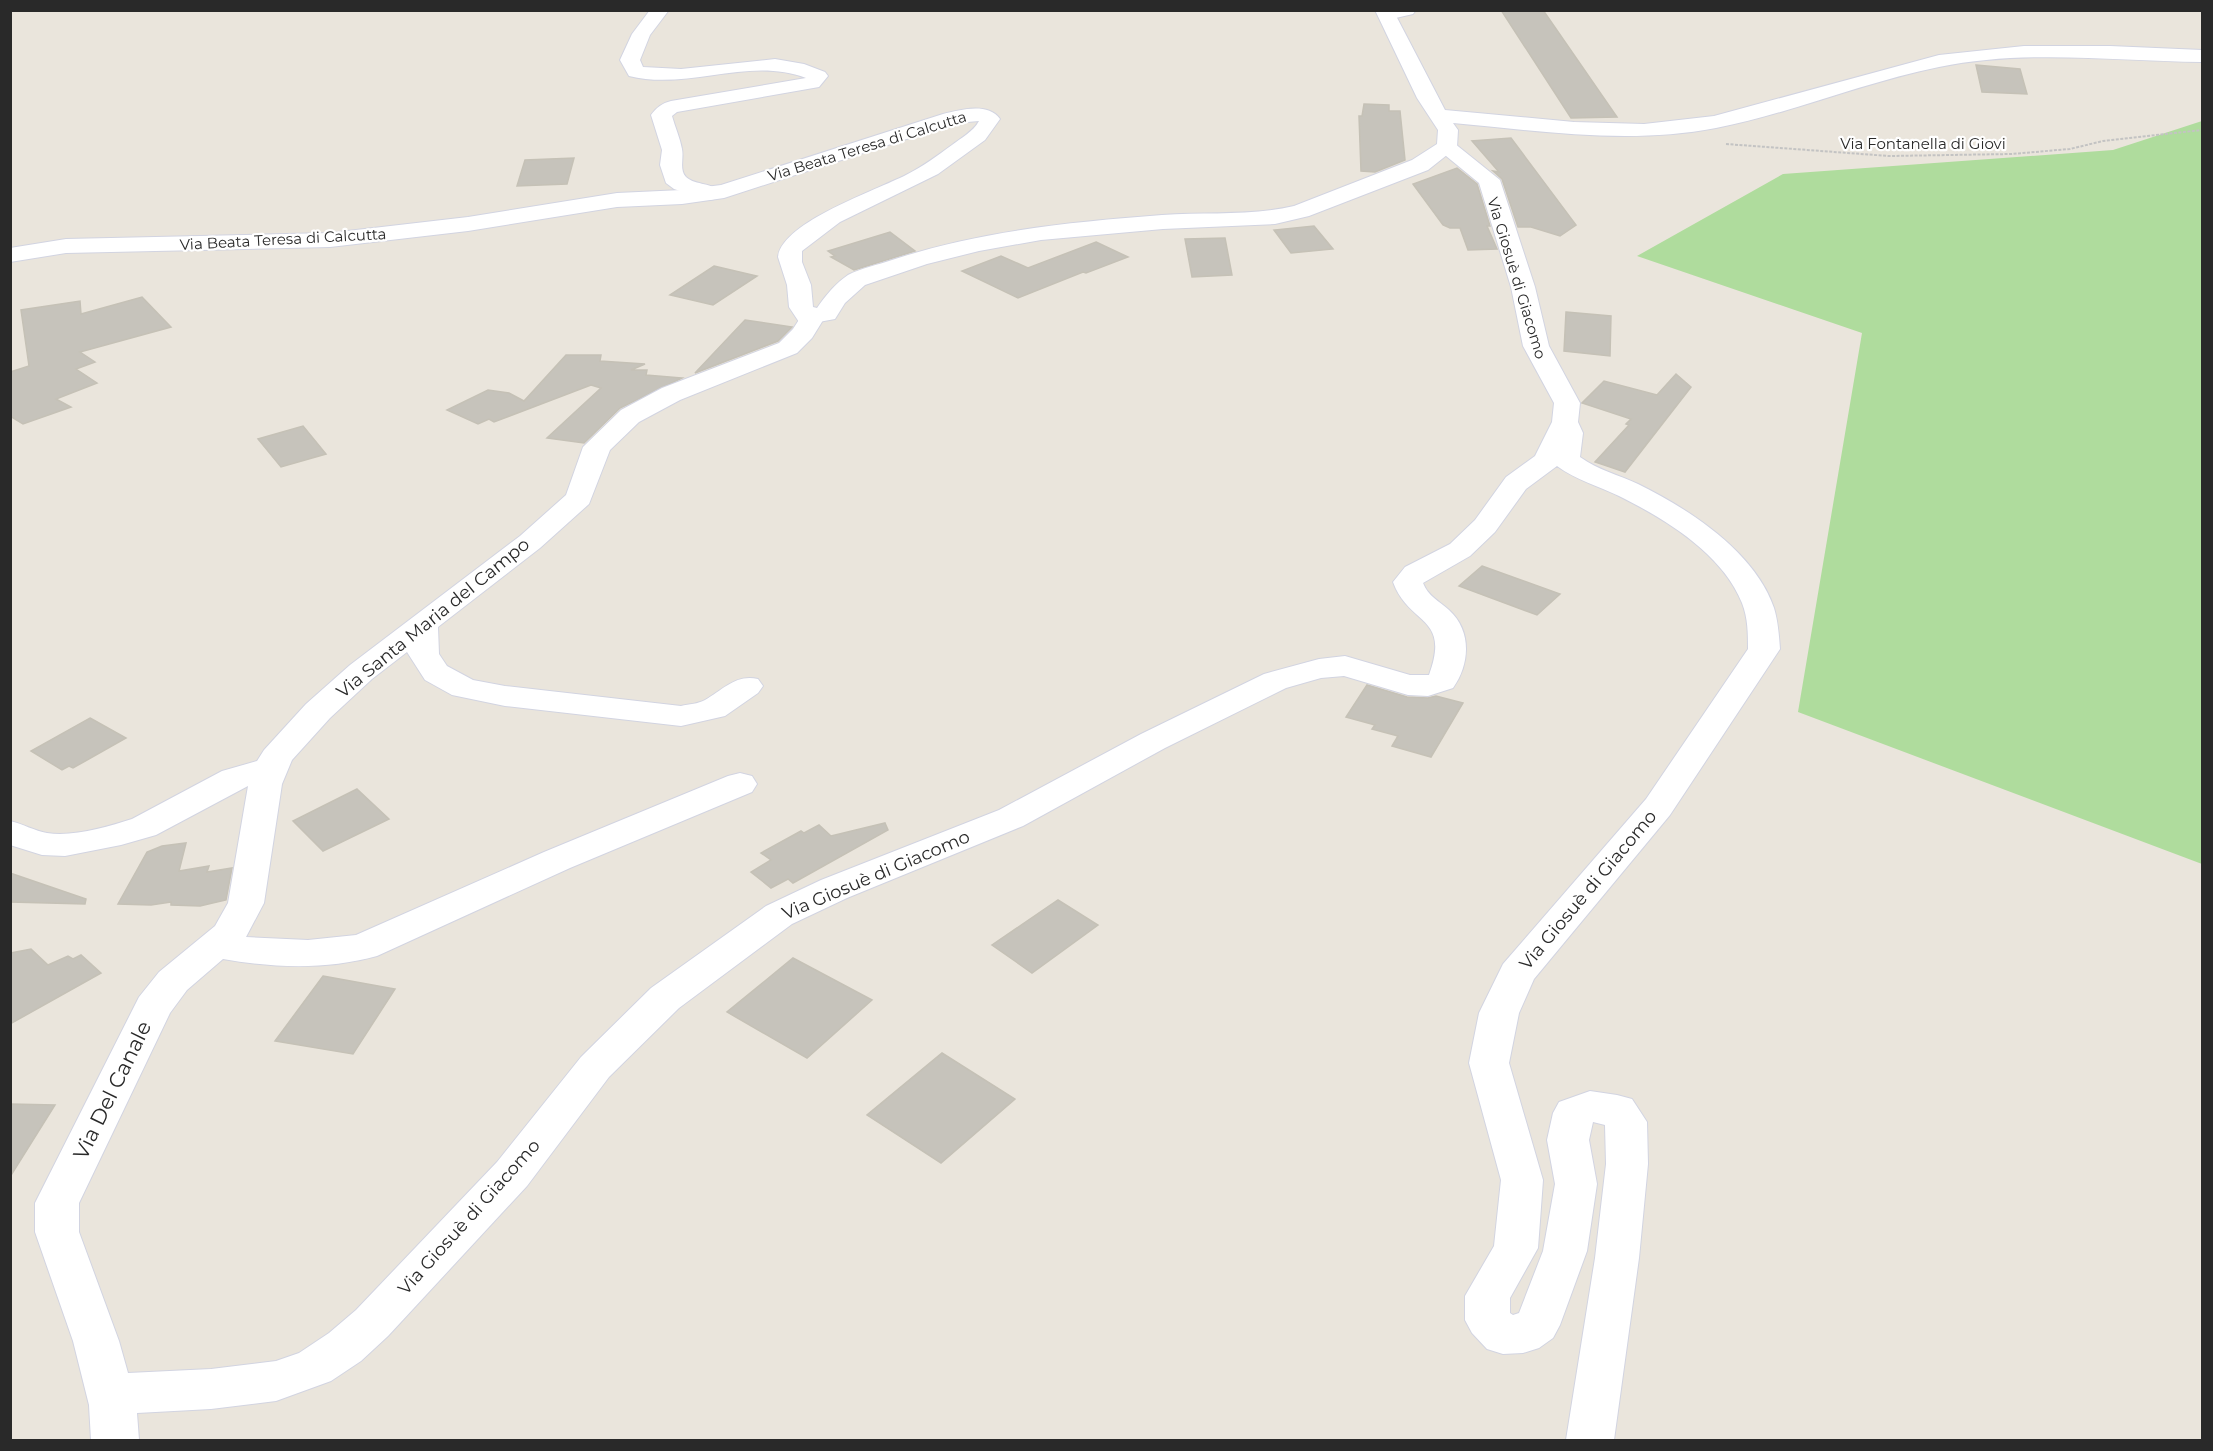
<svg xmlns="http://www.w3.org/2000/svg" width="2213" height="1451" font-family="Montserrat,sans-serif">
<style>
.green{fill:#afdc9d}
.building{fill:#c6c3bb;stroke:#c5c1b6;stroke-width:1.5}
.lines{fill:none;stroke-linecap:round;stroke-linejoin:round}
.minor-casing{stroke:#d2d4e1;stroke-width:2}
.tertiary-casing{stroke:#d2d4e1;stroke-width:2}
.path{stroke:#c3c3c3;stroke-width:2;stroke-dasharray:3 1.5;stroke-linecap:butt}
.minor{fill:#fff;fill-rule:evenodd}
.tertiary{fill:#fff;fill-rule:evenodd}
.labels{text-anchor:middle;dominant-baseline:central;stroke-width:4.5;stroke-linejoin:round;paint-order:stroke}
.far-street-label{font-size:15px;fill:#292929;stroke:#fff}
.street-label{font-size:18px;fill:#292929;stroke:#fff}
.near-street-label{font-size:21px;fill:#292929;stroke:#fff}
</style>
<rect width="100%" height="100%" fill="#eae5dc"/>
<polygon class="green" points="2202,121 2202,864 1798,712 1862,333 1637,256 1783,174 2113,150"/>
<g class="building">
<polygon points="1501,10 1543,10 1617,117 1571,118"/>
<polygon points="1976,65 2020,69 2027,94 1982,92"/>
<polygon points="1364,104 1389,105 1389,111 1400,111 1405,160 1375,172 1361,171 1359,116 1362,116"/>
<polygon points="1511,138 1576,225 1560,236 1531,227 1518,227 1502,179 1493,171 1499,172 1472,141"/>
<polygon points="574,158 567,184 517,186 525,160"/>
<polygon points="1457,168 1477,184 1490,226 1487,226 1497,249 1468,250 1460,228 1450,228 1443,225 1413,184"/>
<polygon points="1314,226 1333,249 1291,253 1274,230"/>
<polygon points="890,232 915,251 854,270 831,257 835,256 828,251"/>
<polygon points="1225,238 1232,275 1192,277 1185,239"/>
<polygon points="1096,242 1128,257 1086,273 1083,272 1018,298 962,271 1001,256 1028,268"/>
<polygon points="714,266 757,276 713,305 670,295"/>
<polygon points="142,297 171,327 80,352 95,362 76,369 97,383 56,399 71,407 23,424 10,416 10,372 29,366 21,310 80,301 81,314"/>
<polygon points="1566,312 1611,316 1610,356 1564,351"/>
<polygon points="745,320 792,327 778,341 695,373"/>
<polygon points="566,355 601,355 600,361 645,364 631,370 647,370 646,375 682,378 620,408 584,443 547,438 601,388 591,385 494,422 489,419 478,424 447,410 488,390 509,393 524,401"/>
<polygon points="1676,374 1691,387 1625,472 1595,462 1629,425 1626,424 1631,419 1582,403 1604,381 1657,395"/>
<polygon points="303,426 326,454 281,467 258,439"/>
<polygon points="1482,566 1560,594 1537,615 1459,586"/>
<polygon points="1367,685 1407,697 1428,698 1436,696 1463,703 1431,757 1392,746 1398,736 1372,729 1375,725 1346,717"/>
<polygon points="90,718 126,738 73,768 69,766 62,770 31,751"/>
<polygon points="357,789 389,819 323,851 293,821"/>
<polygon points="885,823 888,830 793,883 788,879 771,888 751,872 771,860 761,853 801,831 804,833 819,825 831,836"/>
<polygon points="186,843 179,871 209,866 207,872 232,868 226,900 200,906 171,905 171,902 151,905 118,904 147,852 162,846"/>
<polygon points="10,873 86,899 85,904 10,902"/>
<polygon points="1058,900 1098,925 1032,973 992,945"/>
<polygon points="31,949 48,965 68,956 73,959 81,955 101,973 10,1024 10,953"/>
<polygon points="793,958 872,1000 807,1058 727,1012"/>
<polygon points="323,976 395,989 353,1054 275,1041"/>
<polygon points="942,1053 1015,1099 941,1163 867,1115"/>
<polygon points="10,1104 55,1105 10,1177"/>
</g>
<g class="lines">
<g class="minor-casing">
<g id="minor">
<path d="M650,10H669L650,35L640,60L643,67L681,69L775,59L804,64L825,72L828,76L819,87L677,112L672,116C675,127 680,138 682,149C684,158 679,170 686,177C696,186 713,182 721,193L718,198L710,200L702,198L674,189L666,183L660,165L662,150L651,115C656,108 662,103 671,101L806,78C749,56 688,91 629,76L620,60L632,34Z"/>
<polygon points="1383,10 1416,10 1413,14 1387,20 1381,19 1378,15"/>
<path d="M1447,141L1454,143L1500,180L1535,287L1549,346L1580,403L1578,422L1583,433L1580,457C1598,470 1619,475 1638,484C1689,509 1755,552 1774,608C1778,621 1779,635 1780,649L1670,815L1534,979L1519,1013L1509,1063L1543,1180L1538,1248L1510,1298V1313L1513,1315L1519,1313L1543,1251L1555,1184L1547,1140L1553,1113L1559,1102L1590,1091L1617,1095L1632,1099L1647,1122L1648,1164L1639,1258L1614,1440H1566L1595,1258L1606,1164L1605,1125L1593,1122L1589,1140L1597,1184L1587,1251L1560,1325L1553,1338L1539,1348L1523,1353L1503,1354L1487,1349L1472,1333L1465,1320V1296L1494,1246L1501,1180L1469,1063L1479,1013L1503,964L1646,799L1748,649C1748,634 1748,618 1742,603C1722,553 1665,519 1619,496C1598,486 1576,480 1557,466L1526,489L1495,532L1470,556L1423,583C1428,596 1439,601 1449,610C1472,631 1470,664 1453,688L1428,696L1408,695L1344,676L1321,678L1286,688L1165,748L1023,826L847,898L792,924L679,1008L609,1077L527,1186L388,1336L361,1361L331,1381L276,1401L211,1409L137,1413L139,1440H91L89,1405L73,1341L35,1232V1203L139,997L159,972L215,926L228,903L248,786L156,835L121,845L65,856L42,855L10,845V821C23,824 35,831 47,833C73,837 107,827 132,819L222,771L257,761L264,750L306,704L350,665L520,536L566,495L583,447L621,410L662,388L779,343L793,329L804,312L813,310L822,312L825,317L812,338L797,353L680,400L639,422L610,450L589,504L540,548L438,627L439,654L447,666L473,680L505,686L681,706C689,704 698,704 705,700C724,689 736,674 758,679L763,686L758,693L725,716L681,726L505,706L452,695L425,680L407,652L372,679L330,718L292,760L282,784L264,903L246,937L308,940L356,935L544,852L728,776L740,773L752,776L757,784L752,792L570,868L377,956C327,970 274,968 223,959L187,990L170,1013L79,1203V1232L119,1341L128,1373L211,1369L276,1361L299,1353L329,1333L356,1310L497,1162L581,1057L651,988L766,906L821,880L999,810L1141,734L1264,674L1319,659L1345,656L1410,675H1429C1451,615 1409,626 1393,582L1405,567L1450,544L1475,520L1506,477L1535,456L1552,422L1554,403L1523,346L1511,287L1479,183L1440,151L1437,147L1440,143Z"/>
</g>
</g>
<g class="tertiary-casing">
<path id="tertiary" d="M1375,10H1393L1445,110L1574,122L1644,124L1714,116L1939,55L2024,46H2110L2202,50V62C2115,61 2026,49 1939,67C1864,82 1792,113 1716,128C1629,145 1540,131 1453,123L1458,130L1457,147L1428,170L1309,216L1275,224L1163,229L1041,240L979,251L927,264L865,285L845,303L835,319L808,324L799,322L789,307L787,285L778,257C782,222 877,190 906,175C922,167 937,156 952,145C961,138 973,132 979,121L956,123L724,198L682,204L617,207L468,231L330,247L66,253L10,262V248L66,239L330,233L468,217L617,193L682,190L721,185L943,114C960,110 988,102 1000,119L985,140L938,174L840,222L802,251V262L811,285L813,307L817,308C825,296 836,283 848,275C861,268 878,265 892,260C979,231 1071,222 1162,215C1206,212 1251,216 1294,206L1412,160L1437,144L1438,130L1417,98Z"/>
</g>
<polyline class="path" points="1726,144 1889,156 2011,154 2070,149 2103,141 2202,130"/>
<use href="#minor" class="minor"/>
<use href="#tertiary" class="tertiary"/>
</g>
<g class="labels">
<g class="far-street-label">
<text x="1923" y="143">Via Fontanella di Giovi</text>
<text transform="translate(867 146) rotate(-17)">Via Beata Teresa di Calcutta</text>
<text transform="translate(283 239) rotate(-3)">Via Beata Teresa di Calcutta</text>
<text transform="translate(1517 278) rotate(73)">Via Giosuè di Giacomo</text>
</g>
<g class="street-label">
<text transform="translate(433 618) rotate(-39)">Via Santa Maria del Campo</text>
<text transform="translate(876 875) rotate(-23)">Via Giosuè di Giacomo</text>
<text transform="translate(1588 890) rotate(-50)">Via Giosuè di Giacomo</text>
<text transform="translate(469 1217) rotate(-48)">Via Giosuè di Giacomo</text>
</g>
<g class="near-street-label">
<text transform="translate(112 1090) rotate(-64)">Via Del Canale</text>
</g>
</g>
<rect width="2213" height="1451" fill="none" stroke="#292929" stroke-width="24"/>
</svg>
